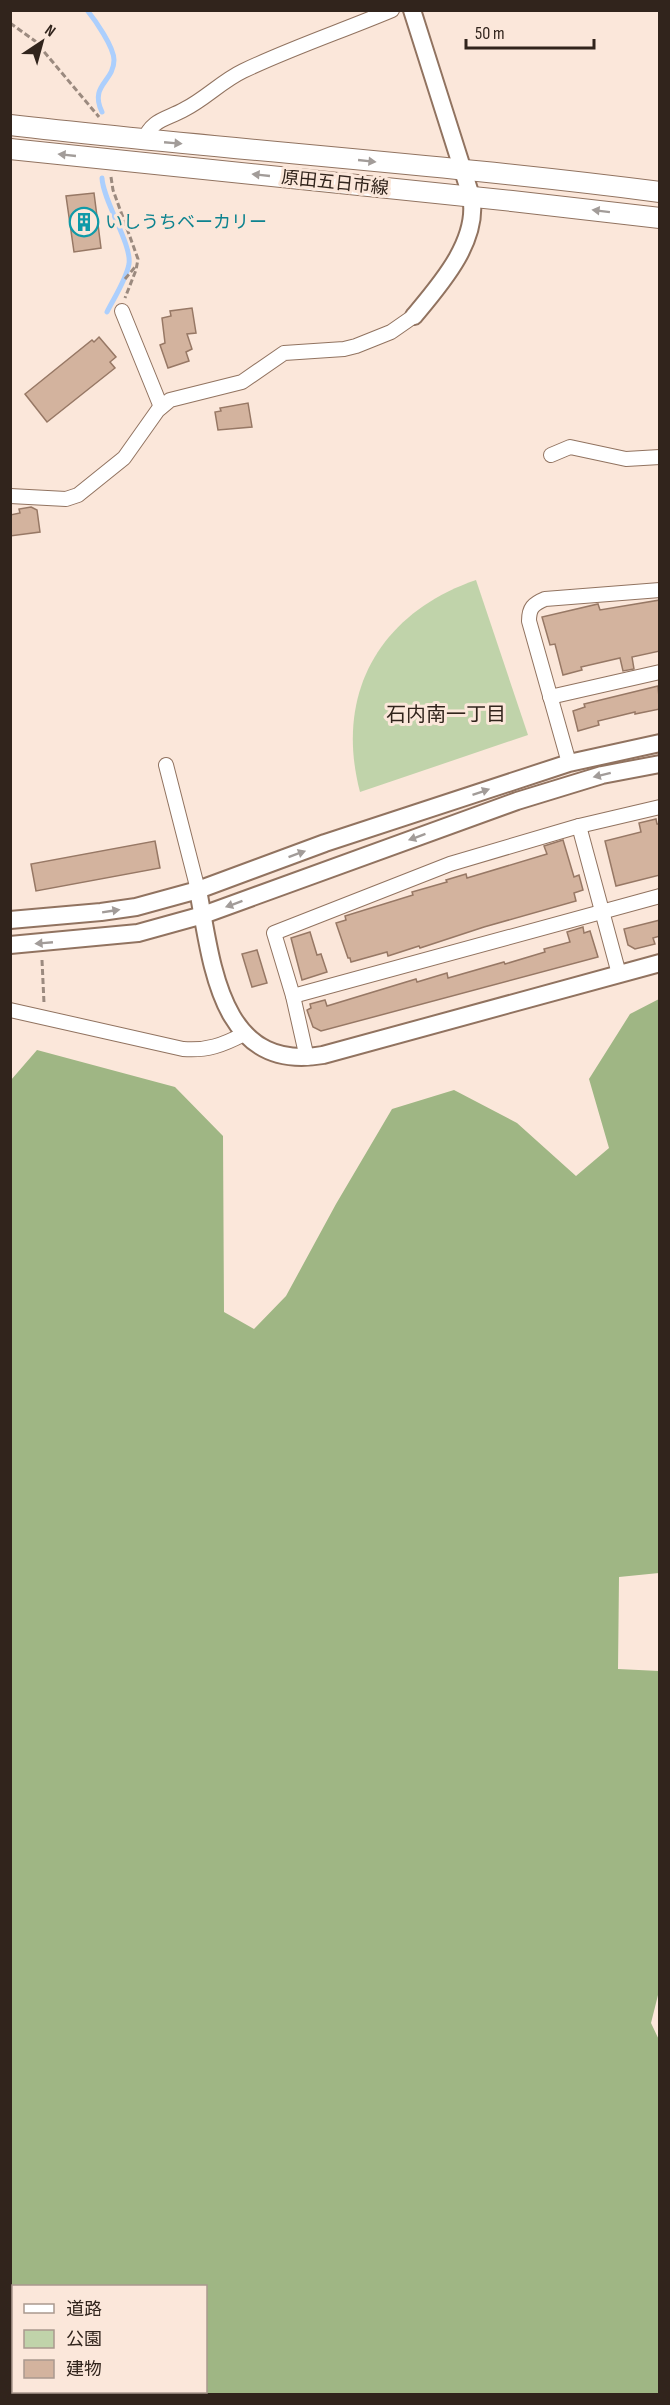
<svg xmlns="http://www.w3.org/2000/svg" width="670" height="2405" font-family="'Sofia Sans Condensed','Noto Sans JP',sans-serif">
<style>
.green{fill:#c0d3aa}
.forest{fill:#9fb684;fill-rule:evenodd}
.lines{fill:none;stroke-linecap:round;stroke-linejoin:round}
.stream{stroke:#accffd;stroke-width:5}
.building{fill:#d3b39e;stroke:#977865;stroke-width:1.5}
.minor-casing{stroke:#917360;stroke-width:16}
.tertiary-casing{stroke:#917360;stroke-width:20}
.secondary-casing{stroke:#917360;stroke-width:22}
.path{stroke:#9b8a7f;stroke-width:3;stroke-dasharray:6 3;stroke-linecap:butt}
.minor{stroke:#fff;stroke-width:14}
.tertiary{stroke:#fff;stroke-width:16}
.secondary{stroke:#fff;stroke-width:20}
.oneway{fill:#a29c99}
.labels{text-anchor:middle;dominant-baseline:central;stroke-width:6;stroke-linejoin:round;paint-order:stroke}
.street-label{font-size:18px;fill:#31241c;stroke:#fbe7da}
.culture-label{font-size:18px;fill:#0d838f;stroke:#fbe7da;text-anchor:start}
.neighbourhood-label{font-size:20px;fill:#31241c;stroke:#fbe7da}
</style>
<rect width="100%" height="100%" fill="#fbe7da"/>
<path class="green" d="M476,580L528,735L360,792C334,693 380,613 476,580Z"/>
<path class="forest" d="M659,999V1573L619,1577L618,1669L659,1671L660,1987L651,2023L660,2042L659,2394H11V1080L37,1050L175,1087L223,1136L224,1312L254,1329L286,1296L336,1204L392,1109L454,1090L517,1123L576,1176L609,1148L589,1079L630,1014ZM14,2286H206V2392H14Z"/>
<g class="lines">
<g class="stream">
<path d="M87,10C95,20 114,47 114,60C114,82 89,85 102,112"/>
<path d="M102,178C103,201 132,244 129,264C126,280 114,298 107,312"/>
</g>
</g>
<g class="building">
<polygon points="94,193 101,248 74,252 66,196"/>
<polygon points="192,308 196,333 187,334 192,349 186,352 189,361 168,368 160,345 165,343 162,318 171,316 170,311"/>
<polygon points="99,337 116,357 110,362 115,368 47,422 25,394 92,340 94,342"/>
<polygon points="248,403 252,427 218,430 215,412 221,411 220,408"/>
<polygon points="31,507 37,510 40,532 10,536 10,515 20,513 19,509"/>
<polygon points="660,600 660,651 632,657 634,669 623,671 620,658 581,667 582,670 563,675 555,644 550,645 542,617 598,604 600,610"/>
<polygon points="658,686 660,709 635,714 635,712 598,721 599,725 578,731 573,711 585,707 584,704"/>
<polygon points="656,819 657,824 660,824 660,875 616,886 605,841 641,832 639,823"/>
<polygon points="563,840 574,877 579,875 583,890 574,893 576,901 484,927 420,948 419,946 388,956 387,952 351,962 350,958 348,958 336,923 346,920 345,916 413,895 412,892 447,882 446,880 466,874 467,878 547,854 544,846"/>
<polygon points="155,841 160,868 36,891 31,864"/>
<polygon points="660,920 660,936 653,938 655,944 635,949 628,945 624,929"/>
<polygon points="583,927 584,933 590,931 598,957 321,1031 313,1027 307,1010 311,1008 310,1004 325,1000 327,1006 416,979 417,982 447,973 448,978 504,962 505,964 545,952 544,949 570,942 567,932"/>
<polygon points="310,932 317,955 321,954 327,972 302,980 291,938"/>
<polygon points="257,950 267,983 252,987 242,954"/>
</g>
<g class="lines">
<g class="minor-casing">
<g id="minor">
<path d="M143,141C153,118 166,120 185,109C205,99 222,81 243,71C291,48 342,31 392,10"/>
<polyline points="122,311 161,407"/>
<polyline points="551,455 570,447 626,459 660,457"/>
<polyline points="10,496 66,499 78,495 124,458 158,410 170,400 242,382 284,353 344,349 356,346 391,332 414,316"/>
<polyline points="550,697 660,672"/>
<path d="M569,763L529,621C529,608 533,604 545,599L660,590"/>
<polyline points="166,765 198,890"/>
<polyline points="579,826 619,974"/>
<polyline points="293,996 660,896"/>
<path d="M10,1010L183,1049C207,1051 223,1045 244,1034"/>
<polyline points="307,1058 293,996 274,933 450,864 579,826 660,807"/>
</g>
</g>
<g class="tertiary-casing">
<g id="tertiary">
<path d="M412,10L471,196C480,240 440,285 414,316"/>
<path d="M198,890C212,964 220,1073 323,1055L660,963"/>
<polyline points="10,920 101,912 136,907 198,890 325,843 569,763 660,743"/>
<polyline points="10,945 138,933 203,915 517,801 602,775 660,764"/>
</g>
</g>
<g class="secondary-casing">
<g id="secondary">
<path d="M10,125C227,150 444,164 660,192"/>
<polyline points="10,149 512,201 660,218"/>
</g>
</g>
<g class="path">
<polyline points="10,23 35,41 99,117"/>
<polyline points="111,177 113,190 138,259 136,270 125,298"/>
<polyline points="125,279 135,267"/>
<polyline points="42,960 44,1003"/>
</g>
<use href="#minor" class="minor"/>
<use href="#tertiary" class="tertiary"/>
<use href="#secondary" class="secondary"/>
</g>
<defs><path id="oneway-solid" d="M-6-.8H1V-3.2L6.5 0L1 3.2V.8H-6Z" transform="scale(1.5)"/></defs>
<g class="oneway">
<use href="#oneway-solid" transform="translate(173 143) rotate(5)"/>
<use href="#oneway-solid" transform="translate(67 155) rotate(-174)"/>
<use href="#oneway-solid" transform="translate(367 161) rotate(6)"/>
<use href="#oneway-solid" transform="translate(261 175) rotate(-174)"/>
<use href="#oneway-solid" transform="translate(601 211) rotate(-173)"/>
<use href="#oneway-solid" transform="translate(602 775) rotate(166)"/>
<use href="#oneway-solid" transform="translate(481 792) rotate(-19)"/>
<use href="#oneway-solid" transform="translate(417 837) rotate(160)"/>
<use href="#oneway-solid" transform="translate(297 854) rotate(-20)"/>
<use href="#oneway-solid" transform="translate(234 904) rotate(160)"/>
<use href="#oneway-solid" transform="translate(111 911) rotate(-9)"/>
<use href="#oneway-solid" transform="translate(44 943) rotate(175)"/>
</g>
<defs>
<g id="building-ring" transform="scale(1.5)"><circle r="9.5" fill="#fbe7da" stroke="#0f9aa8" stroke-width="1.5"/><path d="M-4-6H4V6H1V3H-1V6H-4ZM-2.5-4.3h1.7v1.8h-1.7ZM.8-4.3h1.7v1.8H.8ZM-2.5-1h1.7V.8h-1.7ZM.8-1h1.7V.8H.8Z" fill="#0f9aa8"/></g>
</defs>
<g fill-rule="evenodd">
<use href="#building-ring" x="84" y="222"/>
</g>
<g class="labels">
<g class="street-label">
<text transform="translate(335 183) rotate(6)">原田五日市線</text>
</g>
<g class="culture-label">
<text x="105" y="222">いしうちベーカリー</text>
</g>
<g class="neighbourhood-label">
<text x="446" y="715">石内南一丁目</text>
</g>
</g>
<rect width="670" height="2405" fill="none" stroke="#31241c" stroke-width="24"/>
<rect x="12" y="2285" width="195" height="108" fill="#fbe7da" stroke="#aa998e" stroke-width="1.5"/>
<rect x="24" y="2304" width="30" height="9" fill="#ffffff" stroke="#aa998e" stroke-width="1.5"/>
<text x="66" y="2315" font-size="18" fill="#31241c">道路</text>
<rect x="24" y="2330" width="30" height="18" fill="#c0d3aa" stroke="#aa998e" stroke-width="1.5"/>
<text x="66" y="2345" font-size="18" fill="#31241c">公園</text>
<rect x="24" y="2360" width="30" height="18" fill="#d3b39e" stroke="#aa998e" stroke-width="1.5"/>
<text x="66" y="2375" font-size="18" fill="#31241c">建物</text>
<g transform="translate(42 42) rotate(36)" stroke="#fbe7da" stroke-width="4.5" paint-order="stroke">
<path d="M0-4.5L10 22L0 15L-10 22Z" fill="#31241c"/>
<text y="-9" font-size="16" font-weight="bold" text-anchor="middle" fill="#31241c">N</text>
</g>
<path d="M466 39v9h128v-9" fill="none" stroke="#31241c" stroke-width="3"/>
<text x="475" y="39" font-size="18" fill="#31241c" stroke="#fbe7da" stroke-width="4.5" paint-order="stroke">50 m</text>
</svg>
